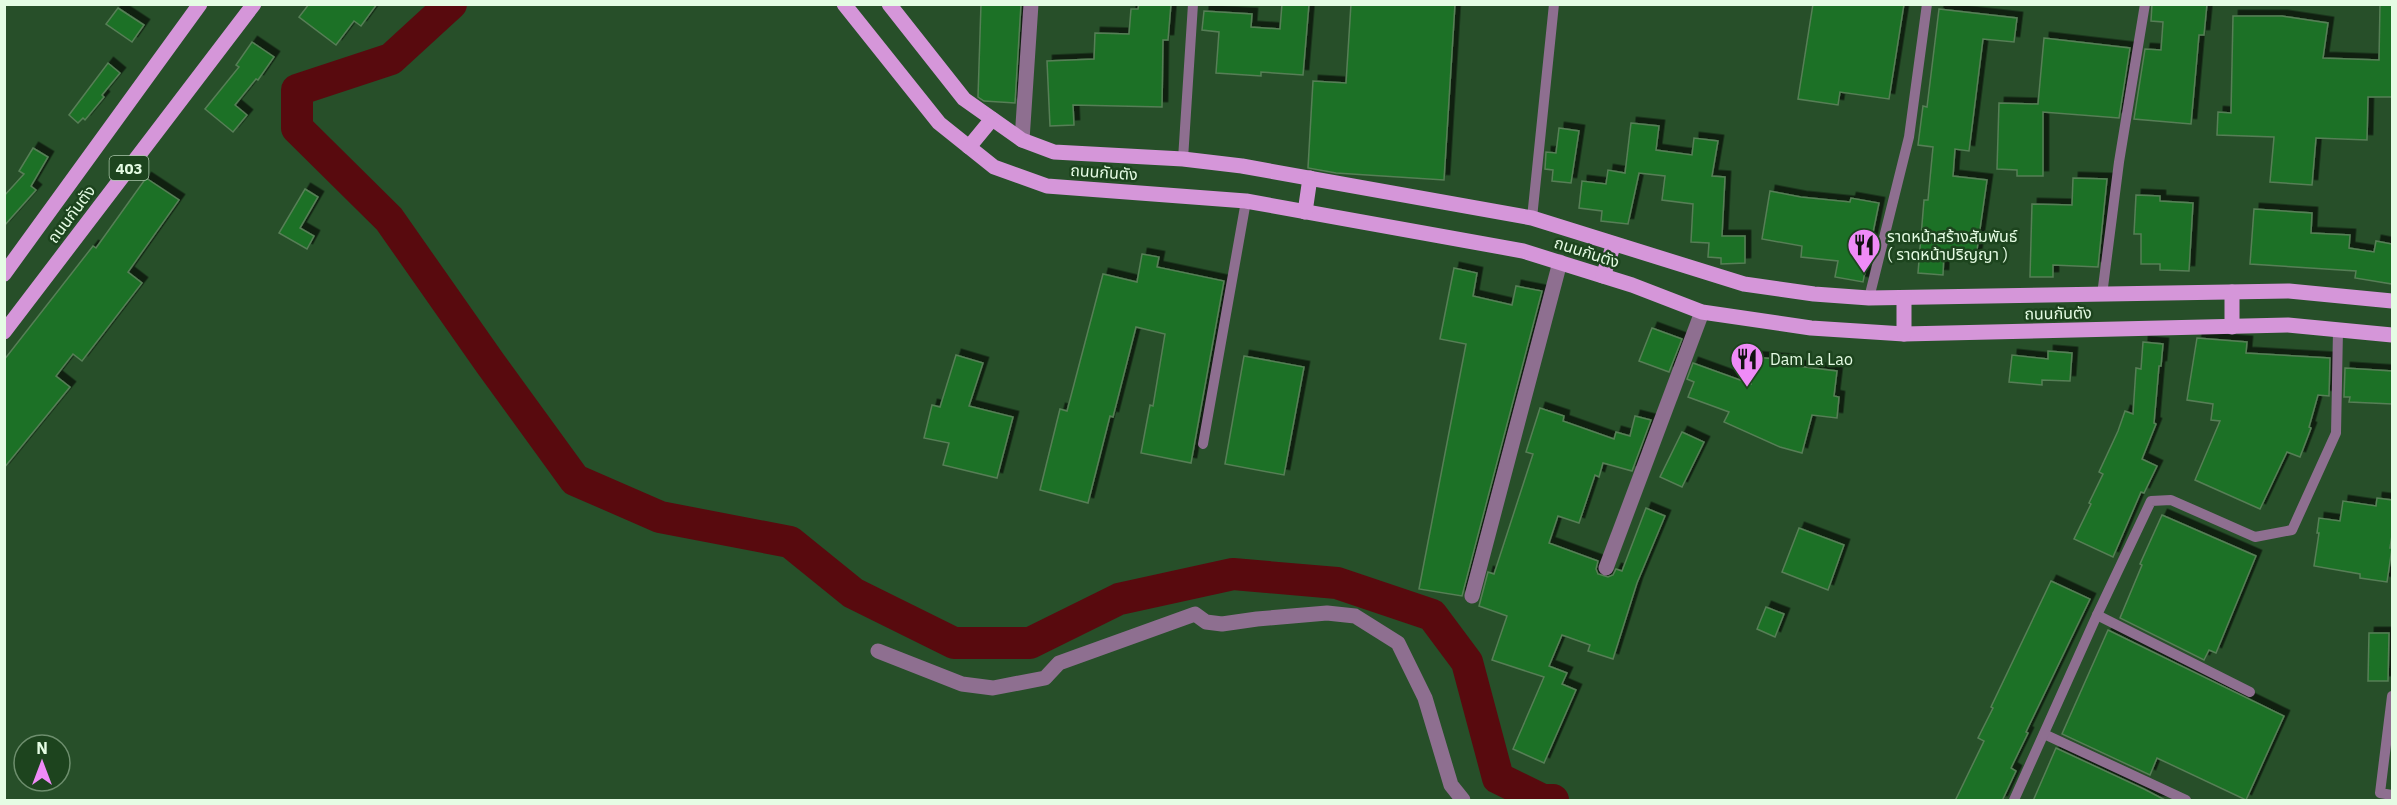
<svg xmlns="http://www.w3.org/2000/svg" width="2397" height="805" font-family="'IBM Plex Sans','Noto Sans Thai',sans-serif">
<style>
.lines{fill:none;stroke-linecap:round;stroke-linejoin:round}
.river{stroke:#580a0e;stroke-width:32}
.building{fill:#1d7126;stroke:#567f56;stroke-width:1.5;filter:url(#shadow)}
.service{stroke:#8e6f90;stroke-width:10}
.minor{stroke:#8e6f90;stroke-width:15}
.primary{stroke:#d596d9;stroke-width:15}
.labels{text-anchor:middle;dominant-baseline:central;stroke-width:5;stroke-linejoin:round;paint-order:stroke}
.shield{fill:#1d441e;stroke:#a9c5a9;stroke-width:1.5}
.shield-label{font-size:15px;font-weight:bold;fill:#e5fce4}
.street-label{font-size:16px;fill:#e5fce4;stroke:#1d441e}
.poi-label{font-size:16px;fill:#e5fce4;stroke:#1d441e;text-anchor:start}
</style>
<defs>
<filter id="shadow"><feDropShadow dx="5.5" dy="-5.5" stdDeviation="0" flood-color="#0009"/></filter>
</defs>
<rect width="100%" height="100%" fill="#274f29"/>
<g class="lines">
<polyline class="river" points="451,4 391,59 297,90 297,128 389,219 490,363 575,480 660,517 790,542 853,593 954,643 1030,643 1119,599 1233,574 1337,583 1432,615 1467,662 1498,778 1543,800 1553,800"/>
</g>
<g class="building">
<polygon points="309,4 377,4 361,26 354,21 336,45 299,17"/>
<polygon points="981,4 1021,4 1015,103 984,101 978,97"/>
<polygon points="1139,4 1171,4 1168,40 1163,40 1162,107 1073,105 1074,125 1050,126 1047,61 1094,59 1095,33 1129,34 1131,9 1138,9"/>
<polygon points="1282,4 1309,4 1303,75 1261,72 1261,76 1216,73 1219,32 1202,30 1204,11 1252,14 1251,27 1280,29"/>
<polygon points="1351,4 1455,4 1444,180 1336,173 1308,168 1313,81 1346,83"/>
<polygon points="1813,4 1904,4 1889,99 1840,92 1838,105 1798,99"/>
<polygon points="2152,4 2207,4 2204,35 2199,35 2191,124 2134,119 2145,49 2161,50 2163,22 2151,21"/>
<polygon points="2380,4 2392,4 2392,97 2368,97 2367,140 2316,138 2312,185 2270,182 2274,137 2217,135 2218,112 2231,113 2233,16 2282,16 2328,23 2323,58 2379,60"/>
<polygon points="118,8 144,25 132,42 106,24"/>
<polygon points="1939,9 2017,18 2014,42 1983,39 1969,151 1955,149 1953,176 1987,180 1976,257 1944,253 1943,275 1918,273 1924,200 1928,200 1933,147 1918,145 1923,106 1927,107"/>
<polygon points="2044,38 2130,48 2119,118 2043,112 2043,176 2017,176 2017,170 1997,169 1999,103 2038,104"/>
<polygon points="252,42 274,57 258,80 256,79 235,105 247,115 233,132 205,109 239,67 236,65"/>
<polygon points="108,63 120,73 102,95 104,97 85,120 83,118 78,123 69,115"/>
<polygon points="1631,123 1659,126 1656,150 1692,155 1694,138 1718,141 1712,176 1725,177 1722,236 1745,236 1745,263 1721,264 1721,258 1708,257 1709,243 1691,242 1693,204 1662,200 1665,176 1639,173 1628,224 1601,221 1602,211 1579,208 1582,181 1606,184 1608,170 1625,173"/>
<polygon points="1559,128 1579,131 1571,183 1552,181 1553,170 1545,169 1546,152 1556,153"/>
<polygon points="33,148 48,157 31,186 36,190 4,226 4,196 24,174 19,171"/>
<polygon points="146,178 179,200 128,272 142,283 82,361 73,354 56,376 70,387 4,468 4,360 93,246 96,248"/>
<polygon points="2073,178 2107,179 2098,267 2053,265 2053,277 2030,277 2032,204 2072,205"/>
<polygon points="305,189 318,197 300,228 314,236 307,249 279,233"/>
<polygon points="1770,191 1801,197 1850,202 1851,198 1879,203 1863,282 1835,277 1838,261 1801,257 1802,246 1762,239"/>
<polygon points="2136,195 2160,196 2160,201 2193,203 2189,271 2160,270 2160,264 2141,264 2141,234 2134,234"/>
<polygon points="2254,209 2312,213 2311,233 2350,235 2349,248 2374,252 2376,241 2392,244 2392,284 2355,278 2356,271 2250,264"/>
<polygon points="1142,254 1159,257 1157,267 1224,281 1191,463 1141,453 1150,405 1153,406 1165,334 1136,327 1113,417 1110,416 1088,503 1040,490 1060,409 1067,411 1103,274 1137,282"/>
<polygon points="1454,268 1477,273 1473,296 1512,305 1516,286 1542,291 1462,596 1419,589 1466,344 1440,339"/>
<polygon points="1652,328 1682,339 1669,372 1639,361"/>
<polygon points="2197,338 2247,342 2246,353 2330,358 2329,396 2318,395 2309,427 2311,428 2300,457 2287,452 2260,509 2195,480 2220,421 2211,420 2213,404 2187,400"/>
<polygon points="2143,342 2163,344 2161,366 2159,366 2154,423 2156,424 2142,459 2157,466 2144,493 2141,492 2113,557 2074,539 2091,504 2089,503 2103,474 2099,472 2118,431 2125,411 2133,414 2136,368 2141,369"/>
<polygon points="2048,351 2072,353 2070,381 2042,380 2042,385 2009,382 2012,355 2048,359"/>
<polygon points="956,355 983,363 969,406 1013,417 997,478 943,465 949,443 924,438 932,405 940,407"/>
<polygon points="1244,356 1304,367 1284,475 1225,464"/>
<polygon points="1753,357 1789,360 1789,365 1837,371 1834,396 1839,397 1837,418 1812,415 1802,453 1780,447 1724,422 1729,412 1688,397 1694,382 1687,379 1693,363 1751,384"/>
<polygon points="2345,368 2392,371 2392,404 2349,402 2350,397 2344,397"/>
<polygon points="1540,408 1564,416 1563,421 1614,439 1616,432 1630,436 1635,416 1651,420 1632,471 1603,463 1599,477 1595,475 1579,523 1558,516 1549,543 1598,561 1596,569 1598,574 1608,577 1613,575 1616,569 1622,571 1646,508 1665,516 1637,583 1613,659 1588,651 1590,645 1562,635 1549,666 1567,673 1562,684 1576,690 1544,763 1513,749 1544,677 1492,660 1507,616 1479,606 1488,572 1494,574 1533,454 1526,452"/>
<polygon points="1682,432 1704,442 1682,487 1660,477"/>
<polygon points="2377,498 2392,500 2392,535 2390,548 2392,548 2387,582 2360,578 2360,574 2314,566 2319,533 2317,533 2319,518 2340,521 2343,501 2376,506"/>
<polygon points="2162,515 2256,556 2216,653 2209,650 2204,660 2120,618 2142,565 2140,564"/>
<polygon points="1799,528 1844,545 1828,590 1782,572"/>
<polygon points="2051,581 2090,599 2026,732 2028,733 2011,768 2016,771 2002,801 1955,801 1984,741 1978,738 1993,708 1991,707"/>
<polygon points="1766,607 1784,614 1775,637 1757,629"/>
<polygon points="2108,630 2284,716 2246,800 2157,758 2150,775 2062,734"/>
<polygon points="2369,633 2389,633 2388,681 2368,681"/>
<polygon points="2056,748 2144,789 2167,801 2033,801"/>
</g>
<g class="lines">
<g class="service">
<polyline points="1183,159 1193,4"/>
<polyline points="1532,218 1554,4"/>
<polyline points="2102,295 2119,162 2145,4"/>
<polyline points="1869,298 1909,137 1927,4"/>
<polyline points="1203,444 1246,201"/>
<polyline points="2097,615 2250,692"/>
<polyline points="2392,696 2380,793 2392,795"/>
<polyline points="2044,734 2186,800"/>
<polyline points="2014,800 2097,615 2151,501 2171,500 2255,537 2292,530 2336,433 2338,330"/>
</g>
<g class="minor">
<polyline points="1022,140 1031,4"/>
<polyline points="1606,568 1702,312"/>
<polyline points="1472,596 1560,262"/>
<polyline points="878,651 962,684 993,688 1045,678 1059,663 1195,614 1206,622 1222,624 1257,619 1327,613 1355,616 1398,643 1425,698 1451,785 1463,800"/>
</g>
<g class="primary">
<polyline points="844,4 939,123 994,167 1047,186 1246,201 1523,251 1632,285 1702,312 1811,328 1904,334 2288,325 2392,335"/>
<polyline points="889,4 964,99 1022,140 1054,152 1183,159 1242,166 1532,218 1744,284 1814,294 1869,298 2289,291 2392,301"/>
<polyline points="969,147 992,119"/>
<polyline points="1305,212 1310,178"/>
<polyline points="4,274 200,4"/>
<polyline points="1603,276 1614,244"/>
<polyline points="2232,292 2232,327"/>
<polyline points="1904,298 1904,334"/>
<polyline points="4,332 254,4"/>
</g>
</g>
<defs>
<g id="restaurant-pin" transform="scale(1.725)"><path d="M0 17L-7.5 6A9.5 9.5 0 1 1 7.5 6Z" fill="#ef8bf7" stroke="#1d441e"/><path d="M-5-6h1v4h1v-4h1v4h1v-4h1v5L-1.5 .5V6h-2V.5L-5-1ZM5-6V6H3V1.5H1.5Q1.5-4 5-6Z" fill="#111"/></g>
</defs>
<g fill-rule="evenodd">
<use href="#restaurant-pin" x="1864" y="245"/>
<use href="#restaurant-pin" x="1747" y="359"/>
</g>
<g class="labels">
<rect class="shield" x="109.5" y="156" width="39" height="24" rx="4.5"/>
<g class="shield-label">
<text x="129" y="168">403</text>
</g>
<g class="street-label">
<text transform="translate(1104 172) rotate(4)">ถนนกันตัง</text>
<text transform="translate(71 214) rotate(-53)">ถนนกันตัง</text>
<text transform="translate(1587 252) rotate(18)">ถนนกันตัง</text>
<text transform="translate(2058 313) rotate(-1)">ถนนกันตัง</text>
</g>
<g class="poi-label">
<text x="1887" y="236">ราดหน้าสร้างสัมพันธ์<tspan x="1887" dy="18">( ราดหน้าปริญญา )</tspan></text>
<text x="1770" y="359">Dam La Lao</text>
</g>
</g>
<rect width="2397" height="805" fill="none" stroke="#e5fce4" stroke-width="12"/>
<g transform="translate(42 763)"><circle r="28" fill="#1d441e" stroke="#6d8e6d" stroke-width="1.5"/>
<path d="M0-4.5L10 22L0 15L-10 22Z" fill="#ef8bf7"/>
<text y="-9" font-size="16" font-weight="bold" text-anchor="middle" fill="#e5fce4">N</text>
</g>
</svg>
